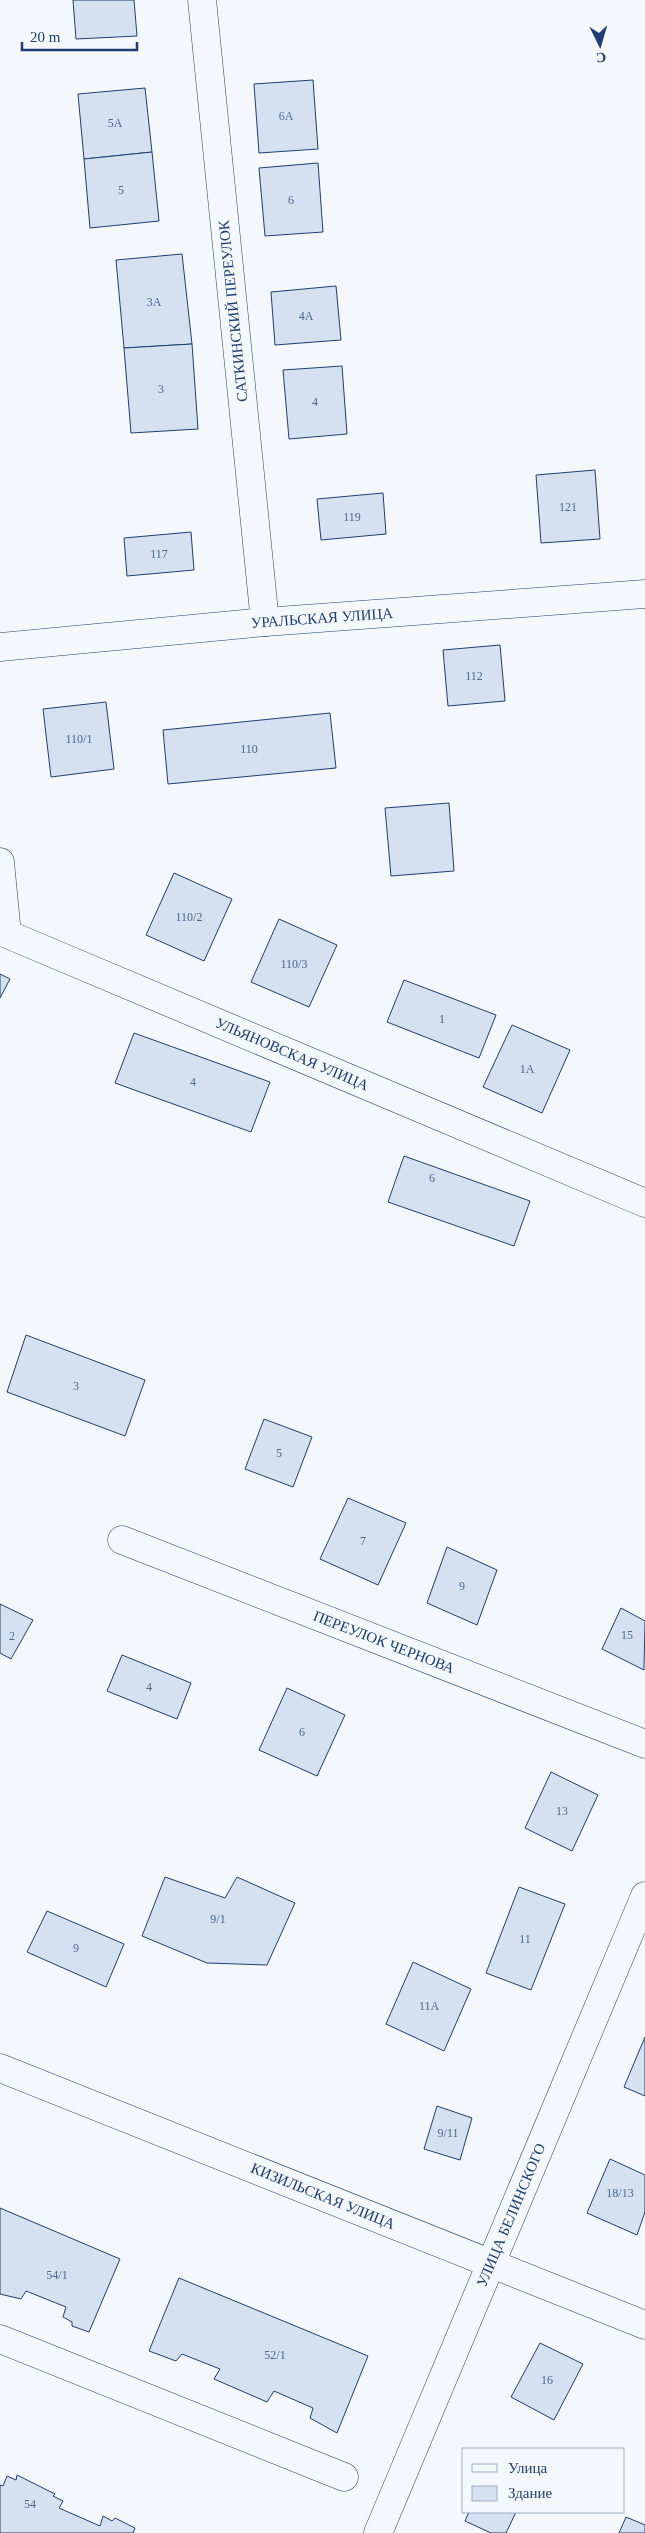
<svg xmlns="http://www.w3.org/2000/svg" width="645" height="2533" font-family="Georgia,serif">
<style>
.building{fill:#d5e0f0;stroke:#1d3f73}
.lines{fill:none;stroke-linecap:round;stroke-linejoin:round}
.minor-casing{stroke:#1d3f73;stroke-width:29}
.minor{stroke:#f4f7fb;stroke-width:28}
.labels{text-anchor:middle;dominant-baseline:central;stroke-width:4;stroke-linejoin:round;paint-order:stroke}
.number-label{font-size:12px;fill:#4b6792}
.street-label{font-size:15px;fill:#1d3f73;stroke:#f4f7fb}
</style>
<rect width="100%" height="100%" fill="#f4f7fb"/>
<g class="building">
<polygon points="73,0 134,0 137,36 76,39"/>
<polygon points="313,80 318,149 259,153 254,84"/>
<polygon points="145,88 152,152 84,159 78,94"/>
<polygon points="152,152 159,221 90,228 84,159"/>
<polygon points="318,163 323,232 265,236 259,168"/>
<polygon points="182,254 192,344 124,348 116,260"/>
<polygon points="336,286 341,340 275,345 271,292"/>
<polygon points="192,344 198,429 131,433 124,348"/>
<polygon points="342,366 347,434 289,439 283,370"/>
<polygon points="595,470 600,539 541,543 536,475"/>
<polygon points="383,493 386,534 321,540 317,499"/>
<polygon points="191,532 194,570 127,576 124,538"/>
<polygon points="500,645 505,701 448,706 443,650"/>
<polygon points="106,702 114,769 51,777 43,709"/>
<polygon points="330,713 336,768 168,784 163,730"/>
<polygon points="449,803 454,871 391,876 385,808"/>
<polygon points="174,873 232,899 204,961 146,935"/>
<polygon points="279,919 337,945 309,1007 251,982"/>
<polygon points="0,974 10,979 0,998"/>
<polygon points="404,980 496,1015 479,1058 387,1022"/>
<polygon points="512,1025 570,1050 542,1113 483,1087"/>
<polygon points="134,1033 270,1082 251,1132 115,1083"/>
<polygon points="404,1156 530,1201 514,1246 388,1202"/>
<polygon points="26,1335 145,1380 125,1436 7,1392"/>
<polygon points="264,1419 312,1437 293,1487 245,1469"/>
<polygon points="348,1498 406,1523 378,1585 320,1559"/>
<polygon points="447,1547 497,1570 477,1625 427,1603"/>
<polygon points="0,1604 33,1620 11,1659 0,1653"/>
<polygon points="621,1608 645,1621 644,1670 602,1649"/>
<polygon points="122,1655 191,1683 177,1719 107,1691"/>
<polygon points="287,1688 345,1715 317,1776 259,1750"/>
<polygon points="551,1772 598,1795 572,1851 525,1828"/>
<polygon points="165,1877 225,1898 237,1877 295,1903 267,1965 207,1963 142,1936"/>
<polygon points="519,1887 565,1904 531,1990 486,1973"/>
<polygon points="47,1911 124,1944 106,1987 27,1952"/>
<polygon points="413,1962 471,1989 444,2051 386,2024"/>
<polygon points="645,2037 645,2096 624,2087"/>
<polygon points="437,2106 472,2118 460,2160 424,2149"/>
<polygon points="610,2159 645,2175 645,2212 637,2235 587,2213"/>
<polygon points="0,2208 120,2259 89,2332 72,2326 72,2322 63,2317 66,2307 26,2291 21,2299 0,2294"/>
<polygon points="179,2278 368,2356 337,2433 310,2418 313,2408 274,2391 267,2402 214,2379 220,2369 182,2354 176,2361 149,2351"/>
<polygon points="540,2343 583,2364 554,2420 511,2397"/>
<polygon points="17,2475 55,2494 53,2496 63,2501 59,2508 100,2526 103,2516 112,2521 115,2518 135,2528 133,2533 0,2533 0,2485 3,2486 7,2476 16,2480"/>
<polygon points="469,2512 516,2512 506,2533 491,2533 465,2521"/>
<polygon points="626,2517 645,2525 645,2533 619,2533"/>
</g>
<g class="lines">
<g class="minor-casing">
<g id="minor">
<polyline points="202,0 265,622"/>
<polyline points="0,647 265,622 645,594"/>
<polyline points="0,862 7,934 645,1203"/>
<polyline points="122,1540 645,1744"/>
<polyline points="0,2068 645,2325"/>
<polyline points="0,2339 344,2477"/>
<polyline points="378,2533 645,1896"/>
</g>
</g>
<use href="#minor" class="minor"/>
</g>
<g class="labels">
<g class="number-label">
<text x="286" y="116">6А</text>
<text x="115" y="123">5А</text>
<text x="121" y="190">5</text>
<text x="291" y="200">6</text>
<text x="154" y="302">3А</text>
<text x="306" y="316">4А</text>
<text x="161" y="389">3</text>
<text x="315" y="402">4</text>
<text x="568" y="507">121</text>
<text x="352" y="517">119</text>
<text x="159" y="554">117</text>
<text x="474" y="676">112</text>
<text x="79" y="739">110/1</text>
<text x="249" y="749">110</text>
<text x="189" y="917">110/2</text>
<text x="294" y="964">110/3</text>
<text x="442" y="1019">1</text>
<text x="527" y="1069">1А</text>
<text x="193" y="1082">4</text>
<text x="432" y="1178">6</text>
<text x="76" y="1386">3</text>
<text x="279" y="1453">5</text>
<text x="363" y="1541">7</text>
<text x="462" y="1586">9</text>
<text x="627" y="1635">15</text>
<text x="12" y="1636">2</text>
<text x="149" y="1687">4</text>
<text x="302" y="1732">6</text>
<text x="562" y="1811">13</text>
<text x="218" y="1919">9/1</text>
<text x="525" y="1939">11</text>
<text x="76" y="1948">9</text>
<text x="429" y="2006">11А</text>
<text x="448" y="2133">9/11</text>
<text x="620" y="2193">18/13</text>
<text x="57" y="2275">54/1</text>
<text x="275" y="2355">52/1</text>
<text x="547" y="2380">16</text>
<text x="30" y="2504">54</text>
</g>
<g class="street-label">
<text transform="translate(233 311) rotate(-96)">САТКИНСКИЙ ПЕРЕУЛОК</text>
<text transform="translate(322 618) rotate(-4)">УРАЛЬСКАЯ УЛИЦА</text>
<text transform="translate(292 1054) rotate(23)">УЛЬЯНОВСКАЯ УЛИЦА</text>
<text transform="translate(384 1642) rotate(21)">ПЕРЕУЛОК ЧЕРНОВА</text>
<text transform="translate(323 2196) rotate(22)">КИЗИЛЬСКАЯ УЛИЦА</text>
<text transform="translate(511 2215) rotate(-67)">УЛИЦА БЕЛИНСКОГО</text>
</g>
</g>
<rect x="462" y="2448" width="162" height="65" fill="#f4f7fb" stroke="#9eadc5"/>
<rect x="472" y="2464" width="25" height="8" fill="#f4f7fb" stroke="#9eadc5"/>
<text x="508" y="2473" font-size="15" fill="#1d3f73">Улица</text>
<rect x="472" y="2486" width="25" height="15" fill="#d5e0f0" stroke="#9eadc5"/>
<text x="508" y="2498" font-size="15" fill="#1d3f73">Здание</text>
<g transform="translate(600 45) rotate(175)" stroke="#f4f7fb" stroke-width="4" paint-order="stroke">
<path d="M0-4L9 19L0 12L-9 19Z" fill="#1d3f73"/>
<text y="-8" font-size="14" font-weight="bold" text-anchor="middle" fill="#1d3f73">С</text>
</g>
<path d="M22 42v8h115v-8" fill="none" stroke="#1d3f73" stroke-width="2.5"/>
<text x="30" y="42" font-size="15" fill="#1d3f73" stroke="#f4f7fb" stroke-width="4" paint-order="stroke">20 m</text>
</svg>
